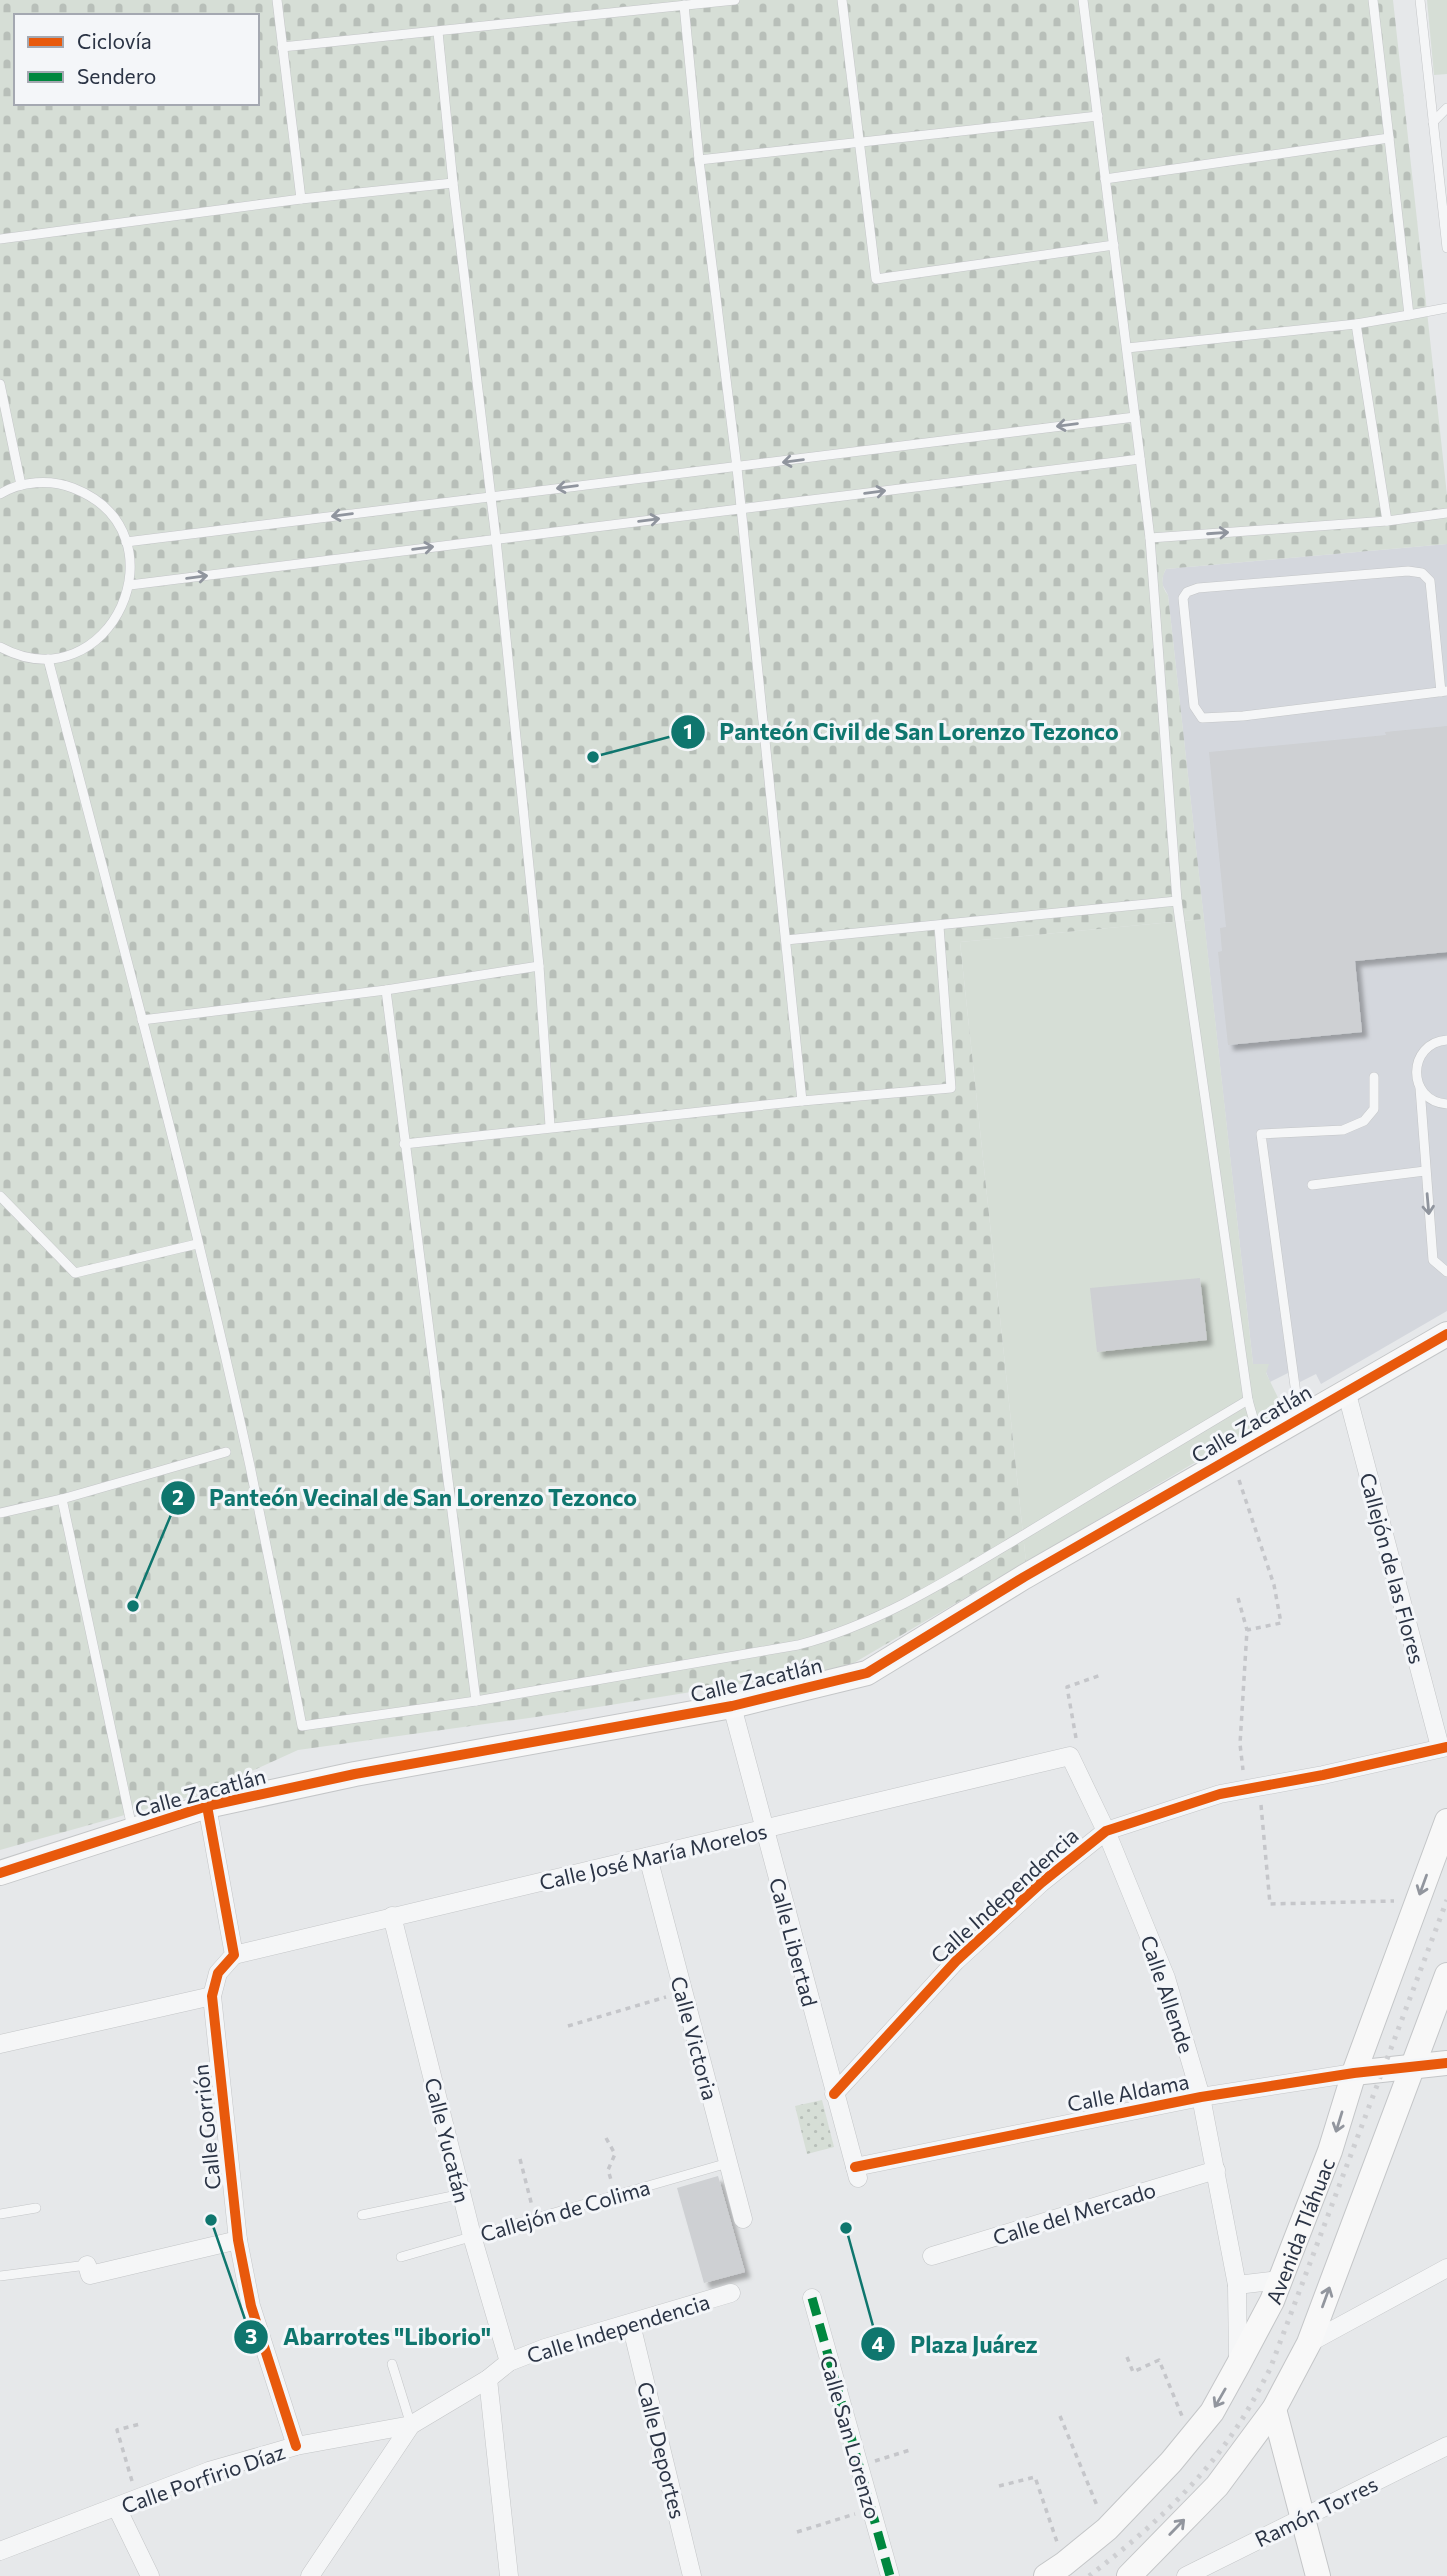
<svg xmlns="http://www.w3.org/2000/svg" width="1447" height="2576" font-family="Commissioner,sans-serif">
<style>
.built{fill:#d4d7dd}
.green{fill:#d6ded6}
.cemetery{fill:url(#cemetery-stones);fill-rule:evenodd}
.garden{fill:url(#garden-dots)}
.building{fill:#ced0d3;filter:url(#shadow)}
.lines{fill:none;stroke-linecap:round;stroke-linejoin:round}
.lane-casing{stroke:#c4c6c8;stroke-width:10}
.street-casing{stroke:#c4c6c8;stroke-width:19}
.secondary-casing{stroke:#c4c6c8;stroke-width:26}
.path{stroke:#c5c6ca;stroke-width:3.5;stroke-dasharray:5 5;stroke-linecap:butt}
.lane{stroke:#f5f6f7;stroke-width:9}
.street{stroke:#f5f6f7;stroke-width:18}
.secondary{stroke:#f8f8f8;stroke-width:24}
.rail{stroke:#cecfd2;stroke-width:5;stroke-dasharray:3.5 7;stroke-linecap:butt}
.quiet{stroke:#00873e;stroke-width:9;stroke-dasharray:18 9;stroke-linecap:butt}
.cycleway-casing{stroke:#f4f6f9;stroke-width:15}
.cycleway{stroke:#e8590c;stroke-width:10}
.oneway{stroke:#90959e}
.oneway2{stroke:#92969e}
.labels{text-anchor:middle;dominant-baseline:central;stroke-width:6;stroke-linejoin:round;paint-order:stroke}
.street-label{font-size:21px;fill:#2b3445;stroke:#f4f6f9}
.leader{fill:none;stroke:#0f766e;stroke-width:2.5}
.callout-dot{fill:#0f766e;stroke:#f4f6f9;stroke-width:2.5}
.mark-label{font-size:21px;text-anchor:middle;font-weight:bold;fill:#fff}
.callout-label{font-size:23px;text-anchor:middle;font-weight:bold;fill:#0f766e;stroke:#f4f6f9;stroke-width:6;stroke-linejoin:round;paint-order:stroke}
</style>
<defs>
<pattern id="cemetery-stones" width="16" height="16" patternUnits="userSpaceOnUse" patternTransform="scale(1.75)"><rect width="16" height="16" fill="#d6ded6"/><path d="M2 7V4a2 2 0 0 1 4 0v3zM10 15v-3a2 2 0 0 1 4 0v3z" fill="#b8bfb9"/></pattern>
<pattern id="garden-dots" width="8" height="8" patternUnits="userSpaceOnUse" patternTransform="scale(1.75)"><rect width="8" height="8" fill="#d6ded6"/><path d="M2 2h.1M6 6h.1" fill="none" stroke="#b8bfb9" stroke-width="1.8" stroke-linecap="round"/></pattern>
<filter id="shadow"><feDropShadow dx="5.5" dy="5.5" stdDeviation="2" flood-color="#0004"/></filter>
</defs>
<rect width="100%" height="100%" fill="#e6e8ea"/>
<polygon class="built" points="1447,544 1447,1311 1321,1384 1316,1374 1300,1382 1294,1370 1270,1382 1266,1372 1253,1364 1168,595 1162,584 1163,575 1166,569"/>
<g class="green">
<polygon points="1427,0 1447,0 1447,74 1434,75"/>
<polygon points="1204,919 1253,1364 1269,1364 1266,1373 1284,1410 1026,1562 960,942"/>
</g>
<path class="cemetery" d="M0,0H1393L1447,495V544L1166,569C1161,578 1161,587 1168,595L1204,919L960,942L1026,1562L847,1667L536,1717L298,1750L203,1793L0,1850ZM16,16H257V103H16Z"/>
<polygon class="garden" points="822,2100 834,2147 807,2154 795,2106"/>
<g class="building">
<polygon points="1447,726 1447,952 1355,961 1362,1032 1228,1045 1218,952 1222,951 1220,928 1226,927 1209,752 1386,735 1385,732"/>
<polygon points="1200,1278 1207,1340 1097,1352 1090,1288"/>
<polygon points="718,2176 745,2272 704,2283 677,2188"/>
</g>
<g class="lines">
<g class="lane-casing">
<g id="lane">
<polyline points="277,0 301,199"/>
<polyline points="842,0 876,279 1114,245"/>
<polyline points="1083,0 1150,538 1177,901 1248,1400 1259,1439"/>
<polyline points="1420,0 1447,248"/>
<polyline points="282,47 735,0"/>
<polyline points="1433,122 1447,108"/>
<polyline points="1389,138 1409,315 1447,308"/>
<polyline points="699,160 1098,116"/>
<polyline points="1105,179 1389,138 1373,0"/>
<polyline points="0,239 301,199 453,183"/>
<polyline points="1356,324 1387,521"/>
<polyline points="1127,348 1356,324 1409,315"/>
<polyline points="0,384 21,485"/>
<path d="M0,494C21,481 50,479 73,488C189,533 110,706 0,647"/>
<polyline points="1150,538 1387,521 1447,513"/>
<polyline points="126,542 1135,417"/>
<polyline points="130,585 1140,459"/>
<path d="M48,659C118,927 191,1195 250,1466C268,1553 285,1639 302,1726L476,1701L798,1645C880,1624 953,1577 1025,1534C1099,1489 1174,1444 1248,1400"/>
<polyline points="1441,692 1430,581 1422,573 1408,571 1198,588 1187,592 1183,598 1194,706 1202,718 1243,716 1447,691"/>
<polyline points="786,940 1177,901"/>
<polyline points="539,966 550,1126"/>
<polyline points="386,990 476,1701"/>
<polyline points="142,1020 386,990 539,966 496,539 453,183 438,32"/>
<path d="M1447,1040C1407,1043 1406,1101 1447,1104"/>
<polyline points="1420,1088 1433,1260 1447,1272"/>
<polyline points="802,1101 951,1088 939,926"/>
<polyline points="404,1144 802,1101 737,468 699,160 684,5"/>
<polyline points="1312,1185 1425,1171"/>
<polyline points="0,1196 75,1273 197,1244"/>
<polyline points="1299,1416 1261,1134 1343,1130 1364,1121 1374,1109 1374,1077"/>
<polyline points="62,1499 132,1828"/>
<polyline points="0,1513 62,1499 226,1452"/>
<polyline points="0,2214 36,2208"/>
<polyline points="362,2215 462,2194"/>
<polyline points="401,2257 728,2163"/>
<polyline points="0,2276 87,2265"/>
<polyline points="392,2364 411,2425"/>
</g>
</g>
<g class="street-casing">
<g id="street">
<polyline points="1346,1390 1440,1747"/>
<polyline points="732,1706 858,2178"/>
<polyline points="207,1806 234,1955 218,1973 212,1996 238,2240 251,2306 296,2446"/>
<polyline points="648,1857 743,2219"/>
<polyline points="392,1916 472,2236 509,2362"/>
<polyline points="234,1955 1070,1756 1106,1831 1166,1978 1201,2097 1237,2285 1238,2362"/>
<polyline points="0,2044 212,1996"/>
<polyline points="834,2094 956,1961 1041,1883 1106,1831 1220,1794 1323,1775 1447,1747"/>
<polyline points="855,2167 1201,2097 1354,2073"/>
<polyline points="932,2256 1216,2170"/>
<polyline points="87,2265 90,2275 238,2240"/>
<polyline points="1237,2285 1280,2280"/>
<polyline points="812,2298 890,2576"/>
<polyline points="631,2324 692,2576"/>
<polyline points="1309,2343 1447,2268"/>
<polyline points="488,2379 509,2576"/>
<polyline points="117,2508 150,2576"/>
<polyline points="0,2551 209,2471 296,2446 411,2425"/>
<polyline points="310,2576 411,2425 488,2379 509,2362 545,2348 731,2293"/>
<polyline points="1186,2576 1447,2446"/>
</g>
</g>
<g class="secondary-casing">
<g id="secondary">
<polyline points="0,1873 207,1806 355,1774 732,1706 867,1673 1024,1577 1447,1334"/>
<polyline points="1354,2073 1447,2063"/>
<polyline points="1274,2409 1318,2576"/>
<path id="s1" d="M1046,2576L1064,2564L1107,2529L1171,2462L1212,2412L1238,2365L1272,2301L1330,2151L1354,2073L1447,1821"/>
<polyline points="1129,2576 1217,2486 1274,2409 1309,2343 1447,1975"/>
</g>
</g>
<g class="path">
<polyline points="1239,1480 1274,1585 1281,1623 1247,1630 1240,1744 1243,1770"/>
<polyline points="1238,1598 1247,1630"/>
<polyline points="1076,1738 1067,1687 1101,1675"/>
<polyline points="1261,1805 1270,1904 1394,1901"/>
<polyline points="568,2026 666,1997"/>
<polyline points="606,2138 615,2154 608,2170 612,2183"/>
<polyline points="520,2159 532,2206"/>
<polyline points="1127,2357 1133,2372 1159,2360 1182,2416"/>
<polyline points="1060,2416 1098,2508"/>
<polyline points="875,2461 913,2449"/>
<polyline points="132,2481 117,2430 140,2424"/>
<polyline points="999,2486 1035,2477 1057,2542"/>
<polyline points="797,2532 855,2514"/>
</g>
<use href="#lane" class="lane"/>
<use href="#street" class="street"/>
<use href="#secondary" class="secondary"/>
<path class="rail" d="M1089,2576C1143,2535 1197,2487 1235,2430C1248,2411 1259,2390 1270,2369L1447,1900"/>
<polyline class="quiet" points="812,2298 890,2576"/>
<g class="cycleway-casing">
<g id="cycleway">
<polyline points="207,1806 234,1955 218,1973 212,1996 238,2240 251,2306 296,2446"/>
<polyline points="0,1873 207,1806 355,1774 732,1706 867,1673 1024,1577 1447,1334"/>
<polyline points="834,2094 956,1961 1041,1883 1106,1831 1220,1794 1323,1775 1447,1747"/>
<polyline points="855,2167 1201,2097 1354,2073 1447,2063"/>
</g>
</g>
<use href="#cycleway" class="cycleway"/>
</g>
<defs><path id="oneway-shaft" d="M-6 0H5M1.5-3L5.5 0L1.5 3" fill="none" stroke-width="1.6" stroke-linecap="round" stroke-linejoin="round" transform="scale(1.75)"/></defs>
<g class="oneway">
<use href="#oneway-shaft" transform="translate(1067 425) rotate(173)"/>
<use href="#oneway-shaft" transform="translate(793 461) rotate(173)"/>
<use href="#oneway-shaft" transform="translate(567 487) rotate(173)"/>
<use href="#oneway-shaft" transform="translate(875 492) rotate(-7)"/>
<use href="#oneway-shaft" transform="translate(342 515) rotate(173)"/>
<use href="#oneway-shaft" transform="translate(649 520) rotate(-7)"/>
<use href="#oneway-shaft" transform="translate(1218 533) rotate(-4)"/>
<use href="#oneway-shaft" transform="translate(423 548) rotate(-7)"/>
<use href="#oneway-shaft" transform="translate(197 577) rotate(-7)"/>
<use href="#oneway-shaft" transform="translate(1428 1204) rotate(85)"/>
</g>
<g class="oneway2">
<use href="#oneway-shaft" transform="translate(1423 1885) rotate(110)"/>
<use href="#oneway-shaft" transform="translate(1339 2122) rotate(107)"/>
<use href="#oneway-shaft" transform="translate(1326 2297) rotate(-70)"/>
<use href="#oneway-shaft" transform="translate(1220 2398) rotate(120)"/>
<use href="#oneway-shaft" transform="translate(1177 2527) rotate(-46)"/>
</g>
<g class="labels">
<g class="street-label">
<text transform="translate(1251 1423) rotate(-30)">Calle Zacatlán</text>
<text transform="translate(1393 1568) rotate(75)">Callejón de las Flores</text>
<text transform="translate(756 1679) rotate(-13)">Calle Zacatlán</text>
<text transform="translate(200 1792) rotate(-15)">Calle Zacatlán</text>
<text transform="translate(653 1856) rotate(-13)">Calle José María Morelos</text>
<text transform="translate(1004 1895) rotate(-42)">Calle Independencia</text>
<text transform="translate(794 1942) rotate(75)">Calle Libertad</text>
<text transform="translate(1168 1994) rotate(71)">Calle Allende</text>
<text transform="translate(695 2038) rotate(75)">Calle Victoria</text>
<text transform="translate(1128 2092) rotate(-11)">Calle Aldama</text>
<text transform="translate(206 2127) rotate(-96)">Calle Gorrión</text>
<text transform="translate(448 2140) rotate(76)">Calle Yucatán</text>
<text transform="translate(565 2210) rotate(-16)">Callejón de Colima</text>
<text transform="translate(1074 2213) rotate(-17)">Calle del Mercado</text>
<text stroke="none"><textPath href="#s1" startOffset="436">Avenida Tláhuac</textPath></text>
<text transform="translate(618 2328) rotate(-17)">Calle Independencia</text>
<text transform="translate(851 2437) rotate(74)">Calle San Lorenzo</text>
<text transform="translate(662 2450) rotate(76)">Calle Deportes</text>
<text transform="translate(203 2478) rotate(-19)">Calle Porfirio Díaz</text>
<text transform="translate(1316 2511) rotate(-26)">Ramón Torres</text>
</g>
</g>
<path class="leader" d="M593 757L688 732M133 1606L178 1498M211 2220L251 2337M846 2228L878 2344"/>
<g class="callout-dot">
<circle cx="593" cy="757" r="7"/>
<circle cx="133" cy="1606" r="7"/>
<circle cx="211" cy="2220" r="7"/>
<circle cx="846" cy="2228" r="7"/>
<circle cx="688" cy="732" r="18"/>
<circle cx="178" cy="1498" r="18"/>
<circle cx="251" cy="2337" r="18"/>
<circle cx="878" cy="2344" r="18"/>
</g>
<g class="mark-label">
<text x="688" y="739">1</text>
<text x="178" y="1505">2</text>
<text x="251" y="2344">3</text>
<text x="878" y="2352">4</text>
</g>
<g class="callout-label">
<text x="919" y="740">Panteón Civil de San Lorenzo Tezonco</text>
<text x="423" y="1506">Panteón Vecinal de San Lorenzo Tezonco</text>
<text x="387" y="2345">Abarrotes "Liborio"</text>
<text x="974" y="2353">Plaza Juárez</text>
</g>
<rect x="14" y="14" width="245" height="91" fill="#f4f6f9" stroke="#a4a8b1" stroke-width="2"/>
<rect x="28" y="37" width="35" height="10" fill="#e8590c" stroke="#a4a8b1" stroke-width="2"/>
<text x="77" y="49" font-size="21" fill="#2b3445">Ciclovía</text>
<rect x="28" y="72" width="35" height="10" fill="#00873e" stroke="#a4a8b1" stroke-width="2"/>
<text x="77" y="84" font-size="21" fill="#2b3445">Sendero</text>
</svg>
